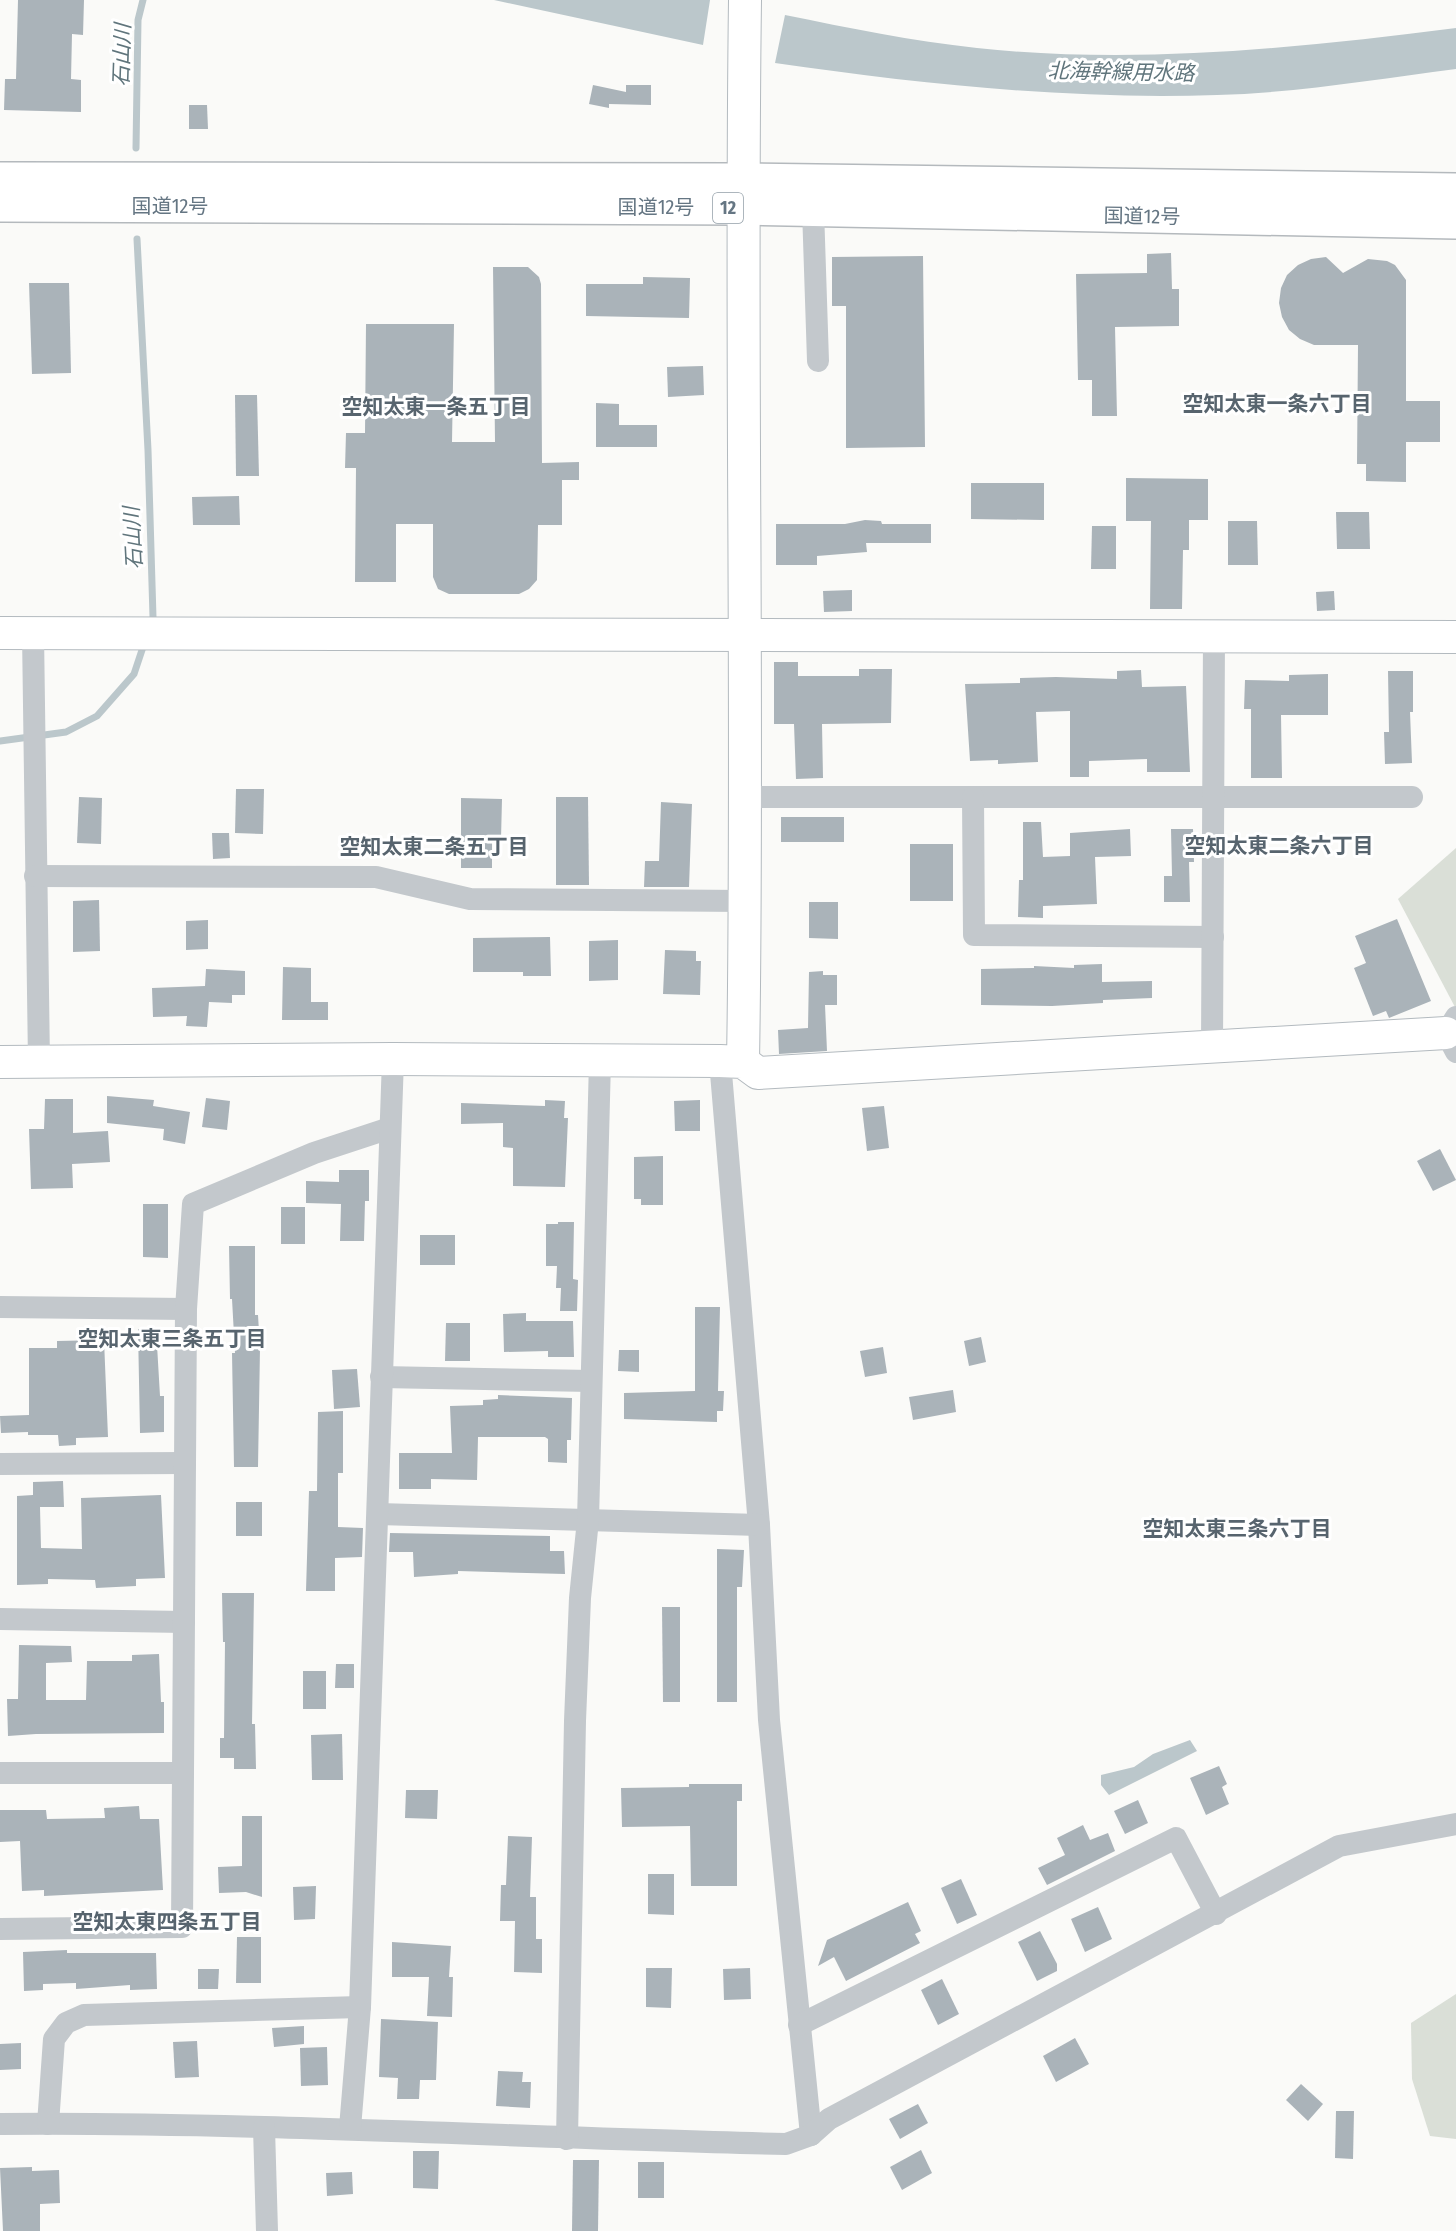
<svg xmlns="http://www.w3.org/2000/svg" width="1456" height="2231" font-family="'Fira Sans Condensed','Noto Sans JP',sans-serif">
<style>
.green{fill:#dadfd7}
.water{fill:#bbc7cb}
.lines{fill:none;stroke-linecap:round;stroke-linejoin:round}
.stream{stroke:#bbc7cb;stroke-width:7}
.building{fill:#aab3b9}
.secondary-casing{stroke:#b3babf;stroke-width:34}
.highway-casing{stroke:#b4b9bd;stroke-width:36}
.street{stroke:#c3c8cc;stroke-width:22}
.secondary{stroke:#fff;stroke-width:32}
.highway{stroke:#fff;stroke-width:33}
.labels{text-anchor:middle;dominant-baseline:central;stroke-width:6;stroke-linejoin:round;paint-order:stroke}
.shield{fill:#fff;stroke:#939fa8;stroke-width:1.5}
.shield-label{font-size:18px;font-weight:bold;fill:#657683}
.street-label{font-size:20px;fill:#657683;stroke:#fff}
.water-label{font-size:21px;font-style:italic;fill:#60757c;stroke:#fff}
.neighbourhood-label{font-size:21px;font-weight:bold;fill:#57646e;stroke:#fff}
</style>
<rect width="100%" height="100%" fill="#fafaf8"/>
<g class="green">
<polygon points="1456,848 1456,1009 1398,899"/>
<polygon points="1456,1994 1456,2139 1430,2136 1412,2079 1411,2023"/>
</g>
<g class="water">
<polygon points="494,0 710,0 703,45"/>
<path d="M785,15C849,28 912,41 977,48C1137,65 1298,48 1456,28V69C1377,79 1297,93 1217,95C1069,100 921,84 775,63Z"/>
<polygon points="1190,1740 1197,1751 1109,1795 1101,1785 1101,1775 1134,1767 1153,1754"/>
</g>
<g class="lines">
<g class="stream">
<polyline points="136,148 138,20 143,0"/>
<polyline points="137,239 148,450 153,617 151,625"/>
<polyline points="0,741 66,732 97,716 134,674 145,641"/>
</g>
</g>
<g class="building">
<polygon points="18,0 84,0 83,35 72,34 71,79 81,80 81,112 4,110 5,79 16,79"/>
<polygon points="593,85 626,92 626,85 651,85 651,105 609,104 609,108 589,104"/>
<polygon points="189,105 207,105 208,129 189,129"/>
<polygon points="1171,253 1172,289 1179,289 1179,326 1115,327 1117,416 1092,416 1092,380 1078,380 1076,274 1147,273 1147,254"/>
<polygon points="923,256 925,447 846,448 846,306 832,306 832,257"/>
<polygon points="1326,257 1343,273 1368,259 1387,261 1395,265 1406,280 1406,401 1440,401 1440,442 1406,442 1406,482 1366,481 1366,464 1357,464 1358,345 1314,345 1300,339 1289,330 1282,317 1279,303 1281,288 1287,275 1298,265 1311,259"/>
<polygon points="493,267 528,267 539,277 541,284 542,463 579,462 579,480 562,480 562,525 538,525 537,580 529,589 519,594 449,594 438,589 433,577 433,524 396,524 396,582 355,582 356,468 345,468 346,433 365,433 366,324 454,324 452,442 495,442"/>
<polygon points="643,277 690,278 689,318 586,316 586,284 643,284"/>
<polygon points="29,283 69,283 71,373 32,374"/>
<polygon points="703,366 704,395 668,397 667,367"/>
<polygon points="235,395 257,395 259,476 236,476"/>
<polygon points="596,403 619,404 619,425 657,425 657,447 596,447"/>
<polygon points="1126,478 1208,479 1208,520 1189,520 1189,550 1183,550 1182,609 1150,609 1151,521 1126,521"/>
<polygon points="971,483 1044,483 1044,520 971,519"/>
<polygon points="239,496 240,525 193,525 192,497"/>
<polygon points="1336,512 1369,512 1370,549 1337,549"/>
<polygon points="865,520 881,521 882,524 931,524 931,543 866,543 867,552 817,556 817,565 776,565 776,524 845,524"/>
<polygon points="1228,521 1257,521 1258,565 1228,565"/>
<polygon points="1092,526 1116,526 1116,569 1091,569"/>
<polygon points="852,590 852,611 824,612 823,591"/>
<polygon points="1334,591 1335,610 1317,611 1316,592"/>
<polygon points="774,662 798,662 798,676 859,676 859,669 892,669 891,723 822,724 823,778 796,779 794,724 774,724"/>
<polygon points="1141,670 1142,687 1186,686 1190,772 1147,772 1147,759 1089,761 1089,777 1070,777 1070,711 1036,712 1038,762 998,764 998,760 970,761 965,684 1020,683 1020,678 1056,677 1117,679 1117,671"/>
<polygon points="1388,671 1413,671 1413,712 1410,712 1412,763 1385,764 1384,732 1389,732"/>
<polygon points="1328,674 1328,715 1281,715 1282,778 1251,778 1251,709 1244,709 1245,680 1289,681 1289,675"/>
<polygon points="236,789 264,789 263,834 235,833"/>
<polygon points="79,797 102,798 101,844 77,843"/>
<polygon points="556,797 588,797 589,885 556,885"/>
<polygon points="461,798 502,799 501,839 492,839 492,868 461,868"/>
<polygon points="661,802 692,804 689,887 644,887 645,861 659,861"/>
<rect x="781" y="817" width="63" height="25"/>
<polygon points="1023,822 1041,822 1043,857 1070,856 1070,833 1130,829 1131,856 1095,857 1097,904 1043,906 1043,918 1018,917 1019,880 1023,880"/>
<polygon points="1171,829 1193,829 1194,862 1189,862 1190,902 1164,902 1164,876 1172,876"/>
<polygon points="212,833 229,833 230,858 213,859"/>
<rect x="910" y="844" width="43" height="57"/>
<polygon points="99,900 100,951 73,952 73,901"/>
<polygon points="809,902 838,902 838,939 809,938"/>
<polygon points="1397,919 1431,1001 1389,1018 1386,1011 1373,1016 1354,968 1366,963 1355,936"/>
<polygon points="208,920 208,949 186,950 186,921"/>
<polygon points="550,937 551,976 523,976 523,972 473,972 473,938"/>
<polygon points="618,940 618,980 589,981 589,941"/>
<polygon points="665,950 696,951 696,961 701,961 700,995 663,994"/>
<polygon points="1102,964 1102,982 1152,981 1152,998 1103,1000 1103,1003 1052,1006 981,1005 981,969 1034,968 1034,966 1074,968 1074,965"/>
<polygon points="283,967 311,968 311,1002 328,1002 328,1020 282,1020"/>
<polygon points="206,969 245,971 245,995 232,995 232,1003 209,1002 207,1027 186,1026 187,1016 153,1017 152,988 205,986"/>
<polygon points="823,971 823,975 837,975 837,1005 825,1005 827,1051 779,1054 778,1030 808,1028 809,972"/>
<polygon points="107,1096 154,1100 153,1106 190,1112 185,1144 163,1140 164,1129 107,1123"/>
<polygon points="206,1098 230,1101 227,1130 202,1127"/>
<polygon points="45,1099 73,1099 73,1133 108,1131 110,1162 72,1164 73,1188 31,1189 29,1129 44,1129"/>
<polygon points="545,1100 565,1101 564,1118 568,1118 565,1187 513,1186 513,1148 503,1147 503,1123 461,1124 461,1103 545,1106"/>
<polygon points="700,1100 700,1131 675,1131 674,1101"/>
<polygon points="884,1106 889,1148 867,1151 862,1108"/>
<polygon points="1440,1149 1456,1180 1433,1191 1417,1161"/>
<polygon points="663,1156 663,1205 641,1205 641,1199 634,1199 634,1157"/>
<polygon points="339,1170 369,1170 369,1201 365,1201 364,1241 340,1241 341,1204 306,1203 306,1181 339,1182"/>
<polygon points="143,1204 168,1204 168,1258 143,1257"/>
<rect x="281" y="1207" width="24" height="37"/>
<polygon points="558,1222 574,1222 573,1279 578,1280 577,1311 560,1311 561,1288 556,1288 557,1266 546,1266 546,1224 558,1224"/>
<rect x="420" y="1235" width="35" height="30"/>
<polygon points="229,1246 255,1246 255,1315 258,1315 260,1348 258,1467 234,1467 232,1353 235,1353 232,1299 230,1299"/>
<polygon points="695,1307 720,1307 718,1391 724,1391 723,1411 717,1411 717,1422 624,1419 624,1393 695,1391"/>
<polygon points="526,1313 526,1321 573,1321 574,1357 548,1357 548,1351 504,1352 503,1314"/>
<polygon points="446,1323 470,1323 470,1361 445,1361"/>
<polygon points="156,1328 160,1396 164,1396 164,1432 140,1433 138,1329"/>
<polygon points="981,1337 986,1362 969,1366 964,1341"/>
<polygon points="104,1340 108,1437 76,1438 76,1445 59,1446 58,1435 28,1435 28,1432 1,1433 0,1416 29,1415 29,1348 57,1348 57,1341"/>
<polygon points="883,1347 887,1373 865,1377 860,1351"/>
<polygon points="619,1350 639,1350 639,1372 618,1371"/>
<polygon points="357,1369 360,1407 334,1409 332,1370"/>
<polygon points="953,1390 956,1412 913,1420 909,1397"/>
<polygon points="498,1395 572,1398 571,1440 567,1440 567,1463 548,1462 548,1439 545,1437 478,1437 477,1480 431,1479 431,1489 399,1489 399,1453 452,1453 450,1406 483,1405 483,1400 498,1399"/>
<polygon points="343,1411 343,1473 338,1473 338,1527 363,1528 362,1557 335,1558 335,1591 306,1591 309,1491 317,1491 318,1412"/>
<polygon points="63,1481 64,1507 40,1507 41,1548 82,1549 81,1498 161,1495 165,1578 136,1579 136,1586 96,1588 95,1580 48,1579 48,1584 17,1585 17,1496 33,1495 33,1482"/>
<rect x="236" y="1502" width="26" height="34"/>
<polygon points="390,1533 550,1536 550,1551 564,1551 565,1574 458,1571 458,1574 414,1577 413,1552 389,1552"/>
<polygon points="717,1549 744,1550 742,1587 737,1587 737,1702 717,1702"/>
<polygon points="222,1593 254,1593 252,1724 255,1724 256,1769 234,1769 234,1758 220,1758 220,1738 224,1738 225,1642 223,1642"/>
<polygon points="662,1607 680,1607 680,1702 663,1702"/>
<polygon points="19,1645 71,1646 72,1662 46,1663 46,1700 86,1700 87,1661 132,1661 132,1655 159,1654 161,1702 164,1702 164,1733 36,1734 8,1736 7,1699 18,1699"/>
<polygon points="336,1664 354,1664 354,1688 335,1688"/>
<rect x="303" y="1671" width="23" height="38"/>
<polygon points="342,1734 343,1780 312,1780 311,1735"/>
<polygon points="1219,1766 1227,1784 1222,1787 1229,1804 1206,1815 1190,1778"/>
<polygon points="689,1784 742,1784 742,1801 737,1801 737,1886 691,1886 690,1826 622,1827 621,1788 689,1787"/>
<polygon points="406,1790 438,1790 437,1819 405,1818"/>
<polygon points="1138,1800 1148,1823 1125,1834 1114,1811"/>
<polygon points="139,1806 140,1819 159,1819 163,1890 44,1896 44,1890 22,1891 20,1841 0,1842 0,1810 46,1810 47,1819 105,1818 104,1808"/>
<polygon points="242,1816 262,1816 262,1897 246,1892 219,1893 218,1867 242,1866"/>
<polygon points="1083,1825 1090,1840 1108,1833 1115,1851 1047,1885 1038,1868 1065,1855 1057,1838"/>
<polygon points="508,1836 532,1837 530,1897 536,1897 536,1939 542,1939 542,1973 514,1972 515,1921 500,1921 501,1885 506,1885"/>
<polygon points="648,1874 674,1874 674,1915 648,1914"/>
<polygon points="961,1879 977,1915 957,1924 941,1888"/>
<polygon points="316,1886 315,1919 294,1920 293,1887"/>
<polygon points="908,1902 921,1931 915,1934 920,1943 846,1981 834,1957 818,1966 827,1940"/>
<polygon points="1098,1907 1112,1939 1085,1952 1071,1919"/>
<polygon points="1040,1931 1057,1964 1057,1971 1037,1981 1018,1942"/>
<polygon points="237,1937 261,1937 261,1983 236,1983"/>
<polygon points="392,1942 451,1946 449,1977 453,1977 452,2017 427,2016 429,1977 392,1977"/>
<polygon points="67,1950 67,1953 156,1953 157,1989 130,1990 130,1985 76,1989 76,1983 43,1984 43,1990 24,1991 23,1952"/>
<polygon points="646,1968 672,1968 671,2008 646,2007"/>
<polygon points="750,1968 751,1999 724,2000 723,1969"/>
<polygon points="198,1969 219,1969 218,1989 198,1989"/>
<polygon points="942,1979 959,2014 938,2025 921,1990"/>
<polygon points="381,2019 438,2022 436,2080 420,2080 419,2099 397,2099 398,2078 379,2077"/>
<polygon points="304,2026 304,2044 274,2047 272,2028"/>
<polygon points="1075,2038 1089,2064 1056,2082 1043,2056"/>
<polygon points="197,2041 199,2077 175,2078 173,2042"/>
<polygon points="21,2043 21,2069 0,2070 0,2044"/>
<polygon points="327,2047 328,2085 301,2086 300,2048"/>
<polygon points="498,2071 523,2072 522,2082 531,2082 530,2108 496,2106"/>
<polygon points="1301,2084 1323,2104 1308,2121 1286,2100"/>
<polygon points="918,2104 928,2123 900,2139 889,2119"/>
<polygon points="1336,2111 1354,2111 1353,2159 1335,2158"/>
<polygon points="921,2150 932,2173 902,2190 890,2167"/>
<polygon points="413,2151 439,2151 438,2189 413,2188"/>
<polygon points="573,2160 599,2160 598,2231 572,2231"/>
<rect x="638" y="2162" width="26" height="36"/>
<polygon points="32,2167 32,2171 59,2170 60,2203 40,2204 40,2231 3,2231 0,2168"/>
<polygon points="352,2172 353,2194 327,2196 326,2173"/>
</g>
<g class="lines">
<g class="secondary-casing">
<g id="secondary">
<polyline points="0,633 1456,637"/>
<polyline points="0,1062 393,1059 720,1061 743,1062 758,1073 1446,1033"/>
<path d="M743,1062C749,708 740,354 745,0"/>
</g>
</g>
<g class="highway-casing">
<g id="highway">
<polyline points="0,179 742,180 1456,190"/>
<polyline points="0,205 742,208 1456,222"/>
</g>
</g>
<g class="street">
<polyline points="813,209 818,361"/>
<polyline points="33,633 39,1063"/>
<polyline points="746,797 1412,797"/>
<polyline points="973,797 974,935 1213,937"/>
<polyline points="35,876 376,877 470,899 746,901"/>
<polyline points="1456,1017 1446,1033 1456,1052"/>
<polyline points="1212,1046 1214,636"/>
<polyline points="720,1061 759,1525 769,1720 811,2135"/>
<polyline points="0,1307 186,1309"/>
<polyline points="381,1377 591,1381"/>
<polyline points="0,1464 185,1463"/>
<polyline points="378,1514 759,1525"/>
<polyline points="0,1619 184,1622"/>
<polyline points="0,1773 183,1773"/>
<polyline points="0,1929 182,1927 186,1309 193,1204 314,1153 390,1128"/>
<polyline points="799,2025 1176,1838 1216,1914"/>
<path d="M0,2124C262,2122 524,2138 786,2144L811,2135L829,2119L1339,1846L1456,1824"/>
<polyline points="48,2124 54,2039 66,2023 84,2015 360,2007"/>
<polyline points="264,2128 267,2231"/>
<polyline points="350,2128 360,2007 393,1059"/>
<polyline points="567,2139 575,1721 580,1598 588,1520 600,1061"/>
</g>
<use href="#secondary" class="secondary"/>
<use href="#highway" class="highway"/>
</g>
<g class="labels">
<rect class="shield" x="713" y="193" width="30" height="30" rx="4.5"/>
<g class="shield-label">
<text x="728" y="208">12</text>
</g>
<g class="street-label">
<text x="170" y="206">国道12号</text>
<text x="656" y="207">国道12号</text>
<text transform="translate(1142 216) rotate(1)">国道12号</text>
</g>
<g class="water-label">
<text transform="translate(122 55) rotate(-88)">石山川</text>
<text transform="translate(1121 72) rotate(1)">北海幹線用水路</text>
<text transform="translate(133 538) rotate(-93)">石山川</text>
</g>
<g class="neighbourhood-label">
<text x="1277" y="404">空知太東一条六丁目</text>
<text x="436" y="407">空知太東一条五丁目</text>
<text x="1279" y="846">空知太東二条六丁目</text>
<text x="434" y="847">空知太東二条五丁目</text>
<text x="172" y="1339">空知太東三条五丁目</text>
<text x="1237" y="1529">空知太東三条六丁目</text>
<text x="167" y="1922">空知太東四条五丁目</text>
</g>
</g>
</svg>
